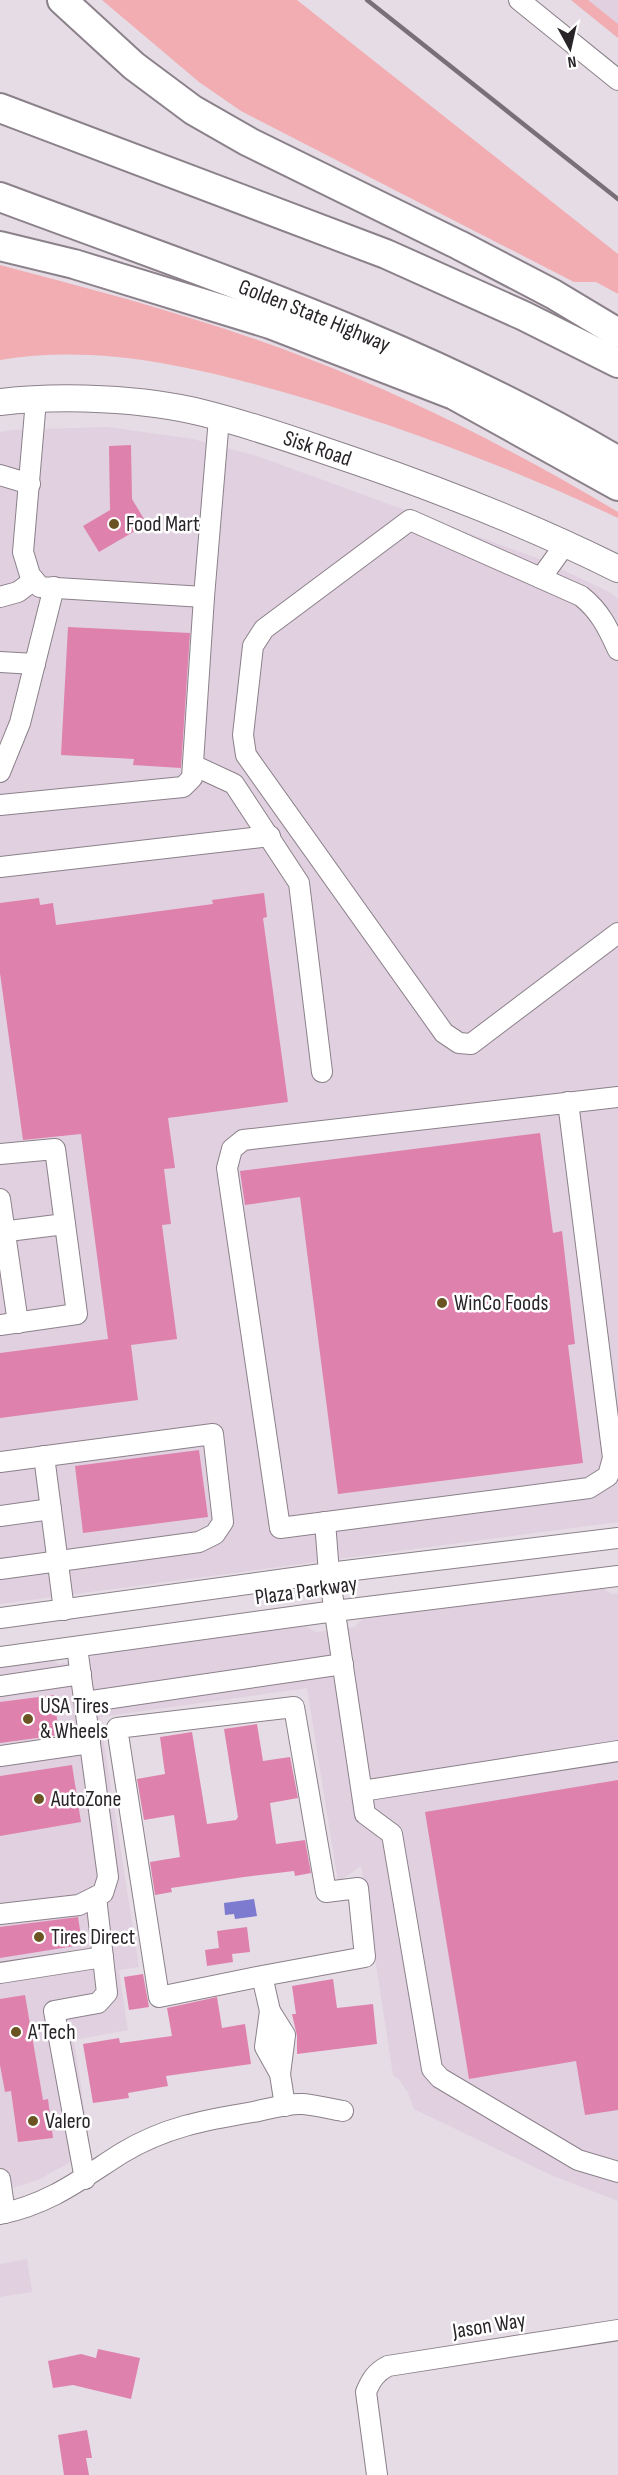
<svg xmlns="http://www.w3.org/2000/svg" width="618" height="2475" font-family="'Sofia Sans Condensed',sans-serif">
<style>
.built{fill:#e1d0e0}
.green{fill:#f1adb2}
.water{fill:#7c7bd0}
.building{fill:#df81ad}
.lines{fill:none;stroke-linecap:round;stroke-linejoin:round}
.minor-casing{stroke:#8b818a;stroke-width:22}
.major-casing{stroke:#8b818a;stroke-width:28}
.highway-casing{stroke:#8b818a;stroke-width:32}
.minor{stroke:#fff;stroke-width:20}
.major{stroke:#fff;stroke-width:26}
.highway{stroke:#fff;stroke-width:28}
.rail{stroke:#777177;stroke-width:4.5}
.poi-dot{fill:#6b5424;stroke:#fff;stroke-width:2}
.labels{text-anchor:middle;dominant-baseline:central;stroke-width:5;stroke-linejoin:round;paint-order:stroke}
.street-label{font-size:22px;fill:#282428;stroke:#fff}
.poi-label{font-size:22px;fill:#282428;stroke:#fff;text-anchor:start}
</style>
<rect width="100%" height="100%" fill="#e6dce5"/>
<g class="built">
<polygon points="571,0 618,0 618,38"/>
<polygon points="107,427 193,439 257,456 542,560 611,593 618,599 618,1522 0,1604 0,432 13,430"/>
<polygon points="601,1587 611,1594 618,1593 618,2201 551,2175 414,2109 408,2093 399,2080 393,2075 361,1866 338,1882 307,1688 100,1717 139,1967 119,1970 128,2030 74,2040 90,2147 67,2164 38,2180 0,2192 0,1668 52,1660 59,1664 89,1659 95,1654 304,1625 316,1632 355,1627 362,1619"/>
<polygon points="27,2259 32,2292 0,2297 0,2264"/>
</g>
<g class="green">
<polygon points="102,0 297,0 618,254 618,294 596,282 574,282 241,111 199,82"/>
<polygon points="571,0 588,0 618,24 618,38"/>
<path d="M0,265C103,292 209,320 309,359C416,400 519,453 618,512V518C521,472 420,434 317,402C215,372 107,342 0,360Z"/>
</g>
<polygon class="water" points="254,1899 257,1916 235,1919 234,1914 225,1915 224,1903"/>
<g class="building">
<polygon points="131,445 132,499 147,524 99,552 83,526 110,510 109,446"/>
<polygon points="68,627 190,633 181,768 133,765 134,759 61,755"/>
<polygon points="264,893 267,917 263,918 288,1102 168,1118 175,1168 164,1169 171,1224 162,1225 177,1339 131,1345 138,1400 0,1418 0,1353 108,1339 81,1134 23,1140 0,973 0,903 39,898 40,905 53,903 56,925 213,904 212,900"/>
<polygon points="540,1133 553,1233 562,1231 575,1344 568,1345 583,1463 338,1494 300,1197 245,1205 240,1171"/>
<polygon points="199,1450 208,1517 83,1533 75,1466"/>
<polygon points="54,1695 59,1735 0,1743 0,1702"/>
<polygon points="257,1724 263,1761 290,1757 298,1798 270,1803 276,1844 305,1840 311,1873 295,1876 294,1871 244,1877 171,1888 172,1892 155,1895 150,1862 180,1857 174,1815 144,1820 137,1779 165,1774 160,1737 192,1732 207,1824 236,1820 238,1817 224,1729"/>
<polygon points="72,1765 81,1822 0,1836 0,1776"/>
<polygon points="618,1780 618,2110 585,2115 576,2061 469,2079 425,1812"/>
<polygon points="78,1917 81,1936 74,1937 75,1946 0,1958 0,1927"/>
<polygon points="247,1927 250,1952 232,1954 233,1962 207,1966 205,1950 219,1948 217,1931"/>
<polygon points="143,1974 149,2007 129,2010 124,1977"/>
<polygon points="333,1979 337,2008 373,2004 377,2044 297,2054 297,2036 292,2014 296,2014 292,1986"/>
<polygon points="25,1995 43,2100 48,2099 53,2138 18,2142 11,2091 5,2092 0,2065 0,1999"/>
<polygon points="217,1997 222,2028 245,2024 251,2064 166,2076 168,2086 128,2093 129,2098 93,2103 83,2044 119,2038 120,2043 172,2036 167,2008"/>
<polygon points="98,2349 140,2358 131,2399 73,2385 53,2388 48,2361 81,2354 96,2358"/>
<polygon points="87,2430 92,2458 86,2458 89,2475 64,2475 58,2435"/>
</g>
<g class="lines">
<g class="minor-casing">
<g id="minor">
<polyline points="519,0 618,80"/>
<polyline points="36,400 23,552 30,575 40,587 204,597"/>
<polyline points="0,475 30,484"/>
<polyline points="541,578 566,543"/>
<polyline points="0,597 18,592 34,580"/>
<path d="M618,650C608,628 600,611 581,596L410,520L264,629L253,646L243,735L246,755L444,1033L459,1043L471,1044L618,933"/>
<polyline points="0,662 35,664"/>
<polyline points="193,765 234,784 299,883 322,1072"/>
<polyline points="0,772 20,723 54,587"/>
<polyline points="0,805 183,787 192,778 204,597 219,418"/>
<polyline points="0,867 270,836"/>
<polyline points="568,1102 613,1458 608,1476 589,1488 280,1528 227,1168 232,1149 243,1140 618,1097"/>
<polyline points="0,1154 55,1149 77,1314 0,1325"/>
<polyline points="0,1199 18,1323"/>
<polyline points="0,1232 65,1224"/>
<polyline points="44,1456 64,1610"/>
<polyline points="0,1462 213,1434 223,1522 215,1534 199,1542 0,1569"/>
<polyline points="0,1516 51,1509"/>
<polyline points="325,1522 329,1573 365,1814 392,1834 432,2069 440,2078 578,2160 618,2172"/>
<polyline points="0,1618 329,1573 618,1538"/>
<polyline points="0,1657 335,1611 618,1576"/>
<polyline points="0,1686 81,1674"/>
<polyline points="85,1702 343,1664"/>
<polyline points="0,1756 90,1743"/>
<polyline points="362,1791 618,1751"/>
<polyline points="0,1914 79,1905 103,1893 108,1877 77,1647"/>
<polyline points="0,1973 103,1957"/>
<polyline points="262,1976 159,1997 117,1728 294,1707 326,1892 358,1888 365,1957 262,1976 270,2011"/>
<polyline points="280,2074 265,2047 270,2011 285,2035 280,2074 285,2106"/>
<polyline points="0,2179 5,2213"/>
<polyline points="85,2179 54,2011 98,2003 107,1993 96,1897"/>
<path d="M0,2214C50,2204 81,2179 122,2153C165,2127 205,2120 253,2112C269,2109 286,2103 303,2104C316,2105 330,2109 343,2111"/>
<path d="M377,2475L366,2392C371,2380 376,2372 388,2366L618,2330"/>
</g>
</g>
<g class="major-casing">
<g id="major">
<path id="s1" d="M0,402C61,395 144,398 203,413C256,426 307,445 358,462C448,493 534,527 618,569"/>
</g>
</g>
<g class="highway-casing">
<g id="highway">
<polyline points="62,0 134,66 193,110 249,142 459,245 553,294 618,333"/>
<polyline points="0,108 386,254 524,316 618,363"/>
<path id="s2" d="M0,197C209,275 425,346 618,461"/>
<polyline points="0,246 74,264 270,324 454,395 618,486"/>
</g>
</g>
<use href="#minor" class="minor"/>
<use href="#major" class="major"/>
<use href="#highway" class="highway"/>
<polyline class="rail" points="367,0 618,199"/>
</g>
<g class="poi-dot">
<circle cx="114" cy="524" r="6"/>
<circle cx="442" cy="1303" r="6"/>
<circle cx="28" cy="1719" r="6"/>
<circle cx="39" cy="1799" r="6"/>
<circle cx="39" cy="1937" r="6"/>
<circle cx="16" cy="2032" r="6"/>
<circle cx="33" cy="2121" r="6"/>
</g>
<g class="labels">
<g class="street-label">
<text stroke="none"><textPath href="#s2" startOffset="336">Golden State Highway</textPath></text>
<text stroke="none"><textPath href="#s1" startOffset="324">Sisk Road</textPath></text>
<text transform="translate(306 1591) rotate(-8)">Plaza Parkway</text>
<text transform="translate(489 2326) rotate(-9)">Jason Way</text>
</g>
<g class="poi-label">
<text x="126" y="524">Food Mart</text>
<text x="454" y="1303">WinCo Foods</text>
<text x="40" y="1706">USA Tires<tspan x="40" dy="25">&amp; Wheels</tspan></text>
<text x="51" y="1799">AutoZone</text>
<text x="51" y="1937">Tires Direct</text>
<text x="28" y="2032">A'Tech</text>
<text x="45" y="2121">Valero</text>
</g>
</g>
<g transform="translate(570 48) rotate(172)" stroke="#ffffff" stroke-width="4.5" paint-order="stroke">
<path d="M0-4.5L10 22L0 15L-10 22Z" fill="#282428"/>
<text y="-9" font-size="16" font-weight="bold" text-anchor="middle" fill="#282428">N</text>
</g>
</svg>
